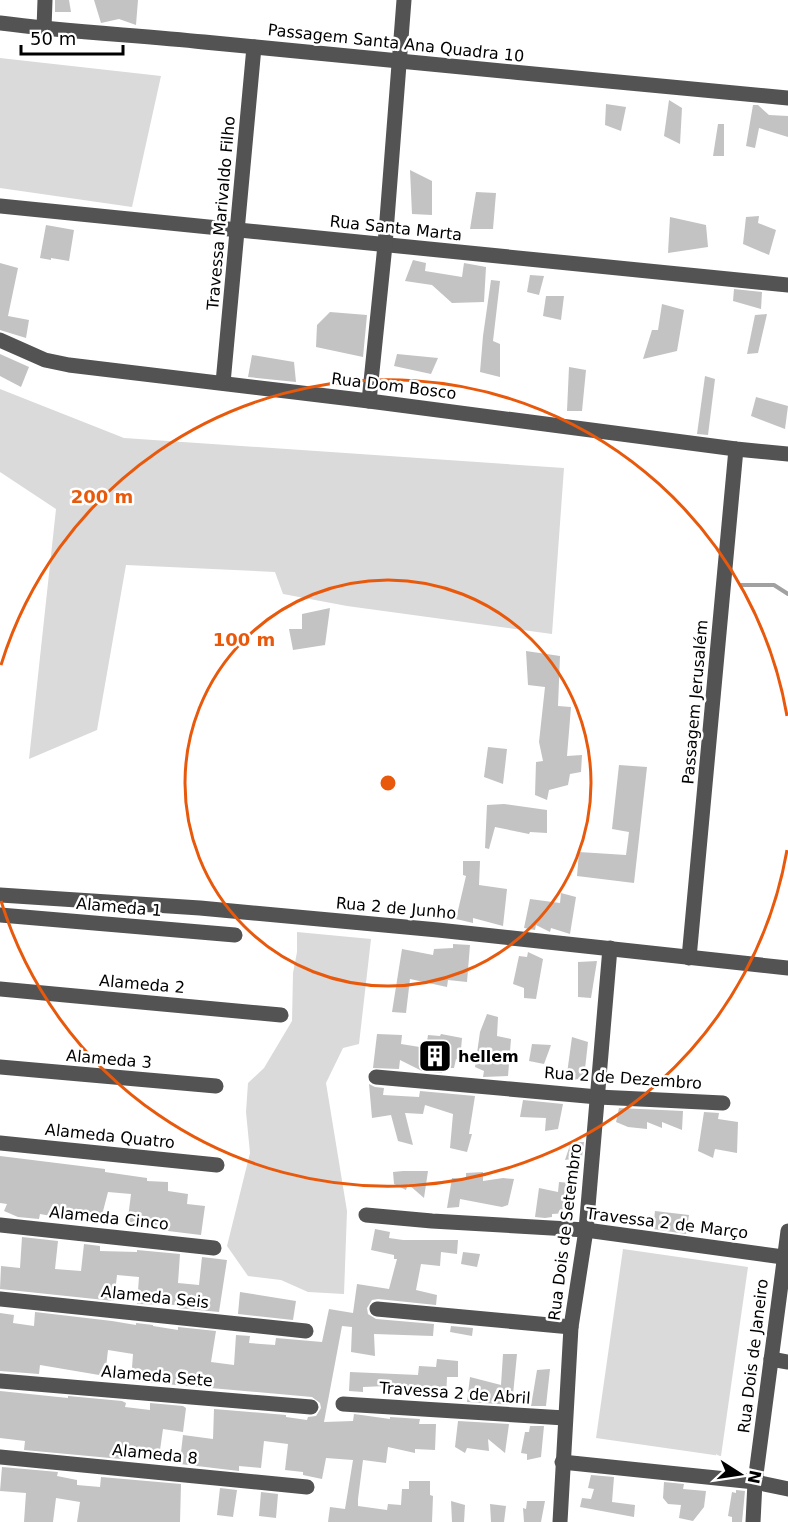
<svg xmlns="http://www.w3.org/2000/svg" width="788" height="1522" font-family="'DejaVu Sans',sans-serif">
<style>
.green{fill:#dadada}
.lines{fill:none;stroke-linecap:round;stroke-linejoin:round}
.stream{stroke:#a1a1a1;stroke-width:4}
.building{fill:#c3c3c3}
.minor{stroke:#535353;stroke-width:15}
.ring{fill:none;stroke:#e8590c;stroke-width:3}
.labels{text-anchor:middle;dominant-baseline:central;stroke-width:5;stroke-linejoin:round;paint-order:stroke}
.street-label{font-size:16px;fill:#000;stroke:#fff}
.poi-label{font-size:16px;font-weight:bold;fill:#000;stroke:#fff;text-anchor:start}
.centre{fill:#e8590c;stroke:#fff;stroke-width:3}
.ring-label{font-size:18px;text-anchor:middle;font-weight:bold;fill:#e8590c;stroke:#fff;stroke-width:5;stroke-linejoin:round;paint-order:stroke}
</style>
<rect width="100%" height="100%" fill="#fff"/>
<g class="green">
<polygon points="0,58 161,76 132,207 0,188"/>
<polygon points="0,389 124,438 564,468 552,634 347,606 283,594 275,572 126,565 97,730 29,759 56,509 0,472"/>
<polygon points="297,932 371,939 359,1044 343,1048 326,1083 347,1211 344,1294 308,1292 281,1280 248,1276 227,1246 250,1153 246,1112 248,1083 264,1068 292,1021 293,973 297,952"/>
<polygon points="623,1249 748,1267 721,1456 596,1438"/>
</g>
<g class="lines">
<polyline class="stream" points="741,585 774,585 788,594"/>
</g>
<g class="building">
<polygon points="55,0 69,0 71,12 55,12"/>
<polygon points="94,0 138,0 136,25 119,19 101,23"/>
<polygon points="669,100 682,108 680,144 664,136"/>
<polygon points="606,104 626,107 621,131 605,125"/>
<polygon points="753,105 758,105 769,115 788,116 788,137 759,128 755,148 746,146"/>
<polygon points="718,124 724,124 724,156 713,156"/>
<polygon points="410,170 432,181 432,215 412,214"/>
<polygon points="476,192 496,193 493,229 470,229"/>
<polygon points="759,216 758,223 776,230 769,255 743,244 746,217"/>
<polygon points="670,217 706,225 708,247 668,253"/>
<polygon points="46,225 74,230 69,261 51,258 51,260 40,258"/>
<polygon points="413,260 426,263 425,271 462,277 464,263 486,267 484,302 452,303 432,285 405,281"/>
<polygon points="0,263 18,268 8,316 29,320 26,338 0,330"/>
<polygon points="530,275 544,276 539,295 527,292"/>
<polygon points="491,280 500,281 493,341 500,344 500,377 480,372 483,336"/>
<polygon points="734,289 762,292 761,309 733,301"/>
<polygon points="546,296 564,296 561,320 543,316"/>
<polygon points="662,304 684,310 677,351 643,359 652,330 658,330"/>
<polygon points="330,312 367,315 363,357 316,347 317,325"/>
<polygon points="767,314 758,353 747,354 755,315"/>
<polygon points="0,354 29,367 21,387 0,376"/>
<polygon points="397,354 438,358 431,374 394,366"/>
<polygon points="252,355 294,362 296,382 248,377"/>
<polygon points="569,367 586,370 582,411 567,411"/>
<polygon points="705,376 715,379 708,435 697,434"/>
<polygon points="756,397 788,406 785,429 751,416"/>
<polygon points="330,608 325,645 293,650 289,629 302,629 302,614"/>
<polygon points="526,651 560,656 558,706 571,707 567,756 582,755 581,772 570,774 568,785 549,790 547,800 535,795 536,762 543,761 539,742 545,687 528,685"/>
<polygon points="488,747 507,749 503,784 484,777"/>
<polygon points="619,765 647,767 634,883 577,876 579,852 626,855 629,832 612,829"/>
<polygon points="504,804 547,810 547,833 530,832 529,834 495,827 489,849 485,848 487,805"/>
<polygon points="463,861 480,861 479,885 507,889 503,926 473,918 473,923 456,919 466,876 463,875"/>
<polygon points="561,893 576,897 570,934 551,928 550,932 536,925 535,930 524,928 530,899 560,903"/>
<polygon points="453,944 470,945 467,982 448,980 447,987 410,979 406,1013 392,1012 402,949 433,955 434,949 453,948"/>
<polygon points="528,952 543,959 536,999 524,998 524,988 513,984 519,956 527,957"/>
<polygon points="597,961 591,998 578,997 578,962"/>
<polygon points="487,1014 498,1017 497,1036 511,1039 508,1076 483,1077 484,1071 475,1067 480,1032"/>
<polygon points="377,1034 402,1035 401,1044 426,1048 428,1035 440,1036 441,1034 462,1038 460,1061 456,1059 454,1068 443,1068 442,1073 422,1071 400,1060 399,1069 373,1068"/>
<polygon points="572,1037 588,1042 584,1078 566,1081"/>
<polygon points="532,1044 551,1045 544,1064 529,1061"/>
<polygon points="369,1084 375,1087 384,1088 383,1095 419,1097 420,1091 475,1096 469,1134 472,1134 467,1152 450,1148 453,1114 425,1105 423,1114 405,1113 413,1145 398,1141 391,1115 372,1118"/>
<polygon points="523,1100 563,1104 558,1129 545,1131 546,1118 520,1117"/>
<polygon points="619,1108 683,1111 682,1130 662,1122 662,1128 647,1122 647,1129 628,1127 616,1122"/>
<polygon points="704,1112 719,1113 718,1119 738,1122 737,1153 715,1149 713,1158 698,1151"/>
<polygon points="571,1142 584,1142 582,1157 565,1160"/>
<polygon points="0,1156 105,1169 105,1172 147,1178 147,1181 168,1182 168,1191 188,1194 187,1204 205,1206 201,1235 127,1226 131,1194 108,1192 102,1215 81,1210 79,1221 40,1214 39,1219 18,1217 4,1211 7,1204 0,1203"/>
<polygon points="403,1171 428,1171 424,1198 408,1184 406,1190 394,1184 393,1172"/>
<polygon points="483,1172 483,1181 503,1178 514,1179 508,1205 502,1207 460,1199 459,1207 447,1208 452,1178 466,1179 466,1173"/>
<polygon points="559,1182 571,1183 568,1213 552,1214 552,1217 545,1218 535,1217 539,1188 558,1192"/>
<polygon points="655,1211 689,1215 686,1234 653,1229"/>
<polygon points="375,1229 390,1232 389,1238 403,1240 458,1240 457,1254 441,1252 440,1266 421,1264 416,1290 437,1295 436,1305 378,1299 372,1300 367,1308 368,1314 376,1319 434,1324 433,1336 374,1334 375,1356 351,1352 352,1327 342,1326 324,1422 353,1421 354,1414 390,1419 390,1417 420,1419 419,1424 436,1424 435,1450 415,1449 415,1453 388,1447 386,1463 363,1460 358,1499 358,1506 387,1510 388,1504 401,1505 402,1489 409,1489 409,1481 430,1481 430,1495 433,1496 432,1522 328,1522 330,1507 345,1509 353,1460 326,1458 322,1479 303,1475 303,1472 285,1470 288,1444 264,1441 261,1468 239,1466 239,1471 121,1457 121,1459 24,1450 25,1441 0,1438 0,1391 68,1398 68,1396 122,1401 126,1403 125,1407 150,1410 150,1403 183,1406 186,1408 183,1432 163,1429 160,1450 181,1452 183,1435 213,1439 214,1409 286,1415 286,1417 307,1420 308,1417 316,1416 321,1408 320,1403 312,1397 131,1381 133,1354 108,1350 105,1376 40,1365 39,1374 0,1371 0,1313 14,1315 13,1323 34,1326 35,1312 112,1321 136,1325 136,1323 153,1325 153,1326 178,1330 178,1327 216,1331 211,1362 234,1365 236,1335 250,1336 249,1343 275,1345 276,1338 322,1342 329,1309 353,1313 357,1284 389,1289 397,1259 394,1259 394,1255 371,1250"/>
<polygon points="22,1237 58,1241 55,1269 81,1271 84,1244 100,1246 100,1251 137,1252 137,1250 180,1254 178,1283 199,1285 202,1257 227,1260 219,1312 178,1308 178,1305 137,1304 139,1277 117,1275 114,1301 0,1289 1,1266 20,1268"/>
<polygon points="463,1252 480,1254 477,1267 461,1264"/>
<polygon points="240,1292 296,1301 293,1320 238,1314"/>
<polygon points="451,1326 473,1328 472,1336 450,1332"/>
<polygon points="503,1354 517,1354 512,1405 467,1402 470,1377 501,1385"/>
<polygon points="437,1359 458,1361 458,1377 447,1377 446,1398 423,1396 423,1393 386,1392 387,1386 363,1387 363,1392 349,1391 350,1372 418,1375 419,1366 436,1367"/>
<polygon points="550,1369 546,1406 531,1406 537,1370"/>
<polygon points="458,1421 509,1424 505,1453 488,1439 489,1451 467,1448 465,1453 455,1447"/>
<polygon points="530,1426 544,1426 541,1457 527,1460 527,1454 521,1453 525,1432 529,1432"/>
<polygon points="2,1467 58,1472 57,1476 77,1480 77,1485 100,1487 101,1477 181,1484 180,1522 77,1522 80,1502 56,1498 53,1522 24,1522 26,1493 0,1491"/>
<polygon points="591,1475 614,1477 612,1502 635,1505 634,1517 580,1507 582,1498 591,1499 594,1489 588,1488"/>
<polygon points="664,1482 684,1484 683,1489 706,1491 704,1507 693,1521 679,1518 681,1505 668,1504 663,1498"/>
<polygon points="220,1488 237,1490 233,1517 217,1515"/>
<polygon points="736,1490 745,1491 742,1522 732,1522 732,1517 728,1516 732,1492 736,1493"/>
<polygon points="261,1492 278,1494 276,1518 259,1516"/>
<polygon points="451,1501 465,1505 464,1522 452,1522"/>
<polygon points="527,1501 545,1501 541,1522 524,1522 523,1508 526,1509"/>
<polygon points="490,1504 506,1506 504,1522 491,1522"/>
</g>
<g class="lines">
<g class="minor">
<path d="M0,23C68,32 136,35 204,42C399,60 593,81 788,98"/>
<polyline points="44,29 45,0"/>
<polyline points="0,206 788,285"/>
<polyline points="0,340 45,360 69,365 369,401 736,449 788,454"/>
<polyline points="223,383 254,47"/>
<polyline points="369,401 385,245 404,0"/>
<polyline points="0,895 200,908 438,930 788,968"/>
<polyline points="0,915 235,935"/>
<polyline points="689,958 736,449"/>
<polyline points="0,989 281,1015"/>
<polyline points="0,1067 216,1086"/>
<polyline points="376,1077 598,1097 723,1103"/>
<polyline points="0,1143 217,1165"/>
<polyline points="366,1215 432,1221 586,1230 783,1257"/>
<polyline points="0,1225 214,1248"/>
<polyline points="0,1299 306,1331"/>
<polyline points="377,1309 571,1327"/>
<polyline points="771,1359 788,1362"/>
<polyline points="0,1381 311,1407"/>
<polyline points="343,1404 565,1418"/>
<polyline points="0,1457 307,1487"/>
<polyline points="562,1462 755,1482 788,1489"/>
<polyline points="560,1522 571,1327 586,1230 610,948"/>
<polyline points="753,1522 755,1482 788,1231"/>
</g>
</g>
<g class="ring">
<circle cx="388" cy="783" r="203"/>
<path d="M787 850A405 405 0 0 1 1 901M1 665A405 405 0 0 1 787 716"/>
</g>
<defs>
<g id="building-square" transform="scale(1.725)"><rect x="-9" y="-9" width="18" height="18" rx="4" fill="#000" stroke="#fff"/><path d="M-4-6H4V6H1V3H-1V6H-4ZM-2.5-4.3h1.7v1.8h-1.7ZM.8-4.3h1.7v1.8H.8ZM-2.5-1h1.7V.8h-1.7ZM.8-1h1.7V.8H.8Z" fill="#fff"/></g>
</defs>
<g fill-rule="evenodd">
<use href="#building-square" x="435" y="1056"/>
</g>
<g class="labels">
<g class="street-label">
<text transform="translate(396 43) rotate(6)">Passagem Santa Ana Quadra 10</text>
<text transform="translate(221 213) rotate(-85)">Travessa Marivaldo Filho</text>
<text transform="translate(396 228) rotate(6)">Rua Santa Marta</text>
<text transform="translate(394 386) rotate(7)">Rua Dom Bosco</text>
<text transform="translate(695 702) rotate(-85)">Passagem Jerusalém</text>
<text transform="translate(119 907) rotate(5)">Alameda 1</text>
<text transform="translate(396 908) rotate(5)">Rua 2 de Junho</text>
<text transform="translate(142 984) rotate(5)">Alameda 2</text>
<text transform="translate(109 1059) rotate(5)">Alameda 3</text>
<text transform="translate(623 1078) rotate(4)">Rua 2 de Dezembro</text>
<text transform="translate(110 1136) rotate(6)">Alameda Quatro</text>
<text transform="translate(109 1218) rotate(6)">Alameda Cinco</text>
<text transform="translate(667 1223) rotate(7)">Travessa 2 de Março</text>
<text transform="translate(565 1232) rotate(-83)">Rua Dois de Setembro</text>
<text transform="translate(155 1297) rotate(6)">Alameda Seis</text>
<text transform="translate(753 1356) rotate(-83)">Rua Dois de Janeiro</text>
<text transform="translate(157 1376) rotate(5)">Alameda Sete</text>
<text transform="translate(455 1393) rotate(4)">Travessa 2 de Abril</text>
<text transform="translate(155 1454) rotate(6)">Alameda 8</text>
</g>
<g class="poi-label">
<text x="458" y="1056">hellem</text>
</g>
</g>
<circle cx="388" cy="783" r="9" class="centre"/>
<g class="ring-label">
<text x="102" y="503">200 m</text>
<text x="244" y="646">100 m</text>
</g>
<g transform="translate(740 1474) rotate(102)" stroke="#ffffff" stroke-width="4.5" paint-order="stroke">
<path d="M0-4.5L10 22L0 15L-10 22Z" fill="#000000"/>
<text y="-9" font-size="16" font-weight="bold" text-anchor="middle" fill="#000000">N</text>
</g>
<path d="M21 45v9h102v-9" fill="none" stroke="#000000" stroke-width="3"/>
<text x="30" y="45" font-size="18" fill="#000000" stroke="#ffffff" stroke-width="4.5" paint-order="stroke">50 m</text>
</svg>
